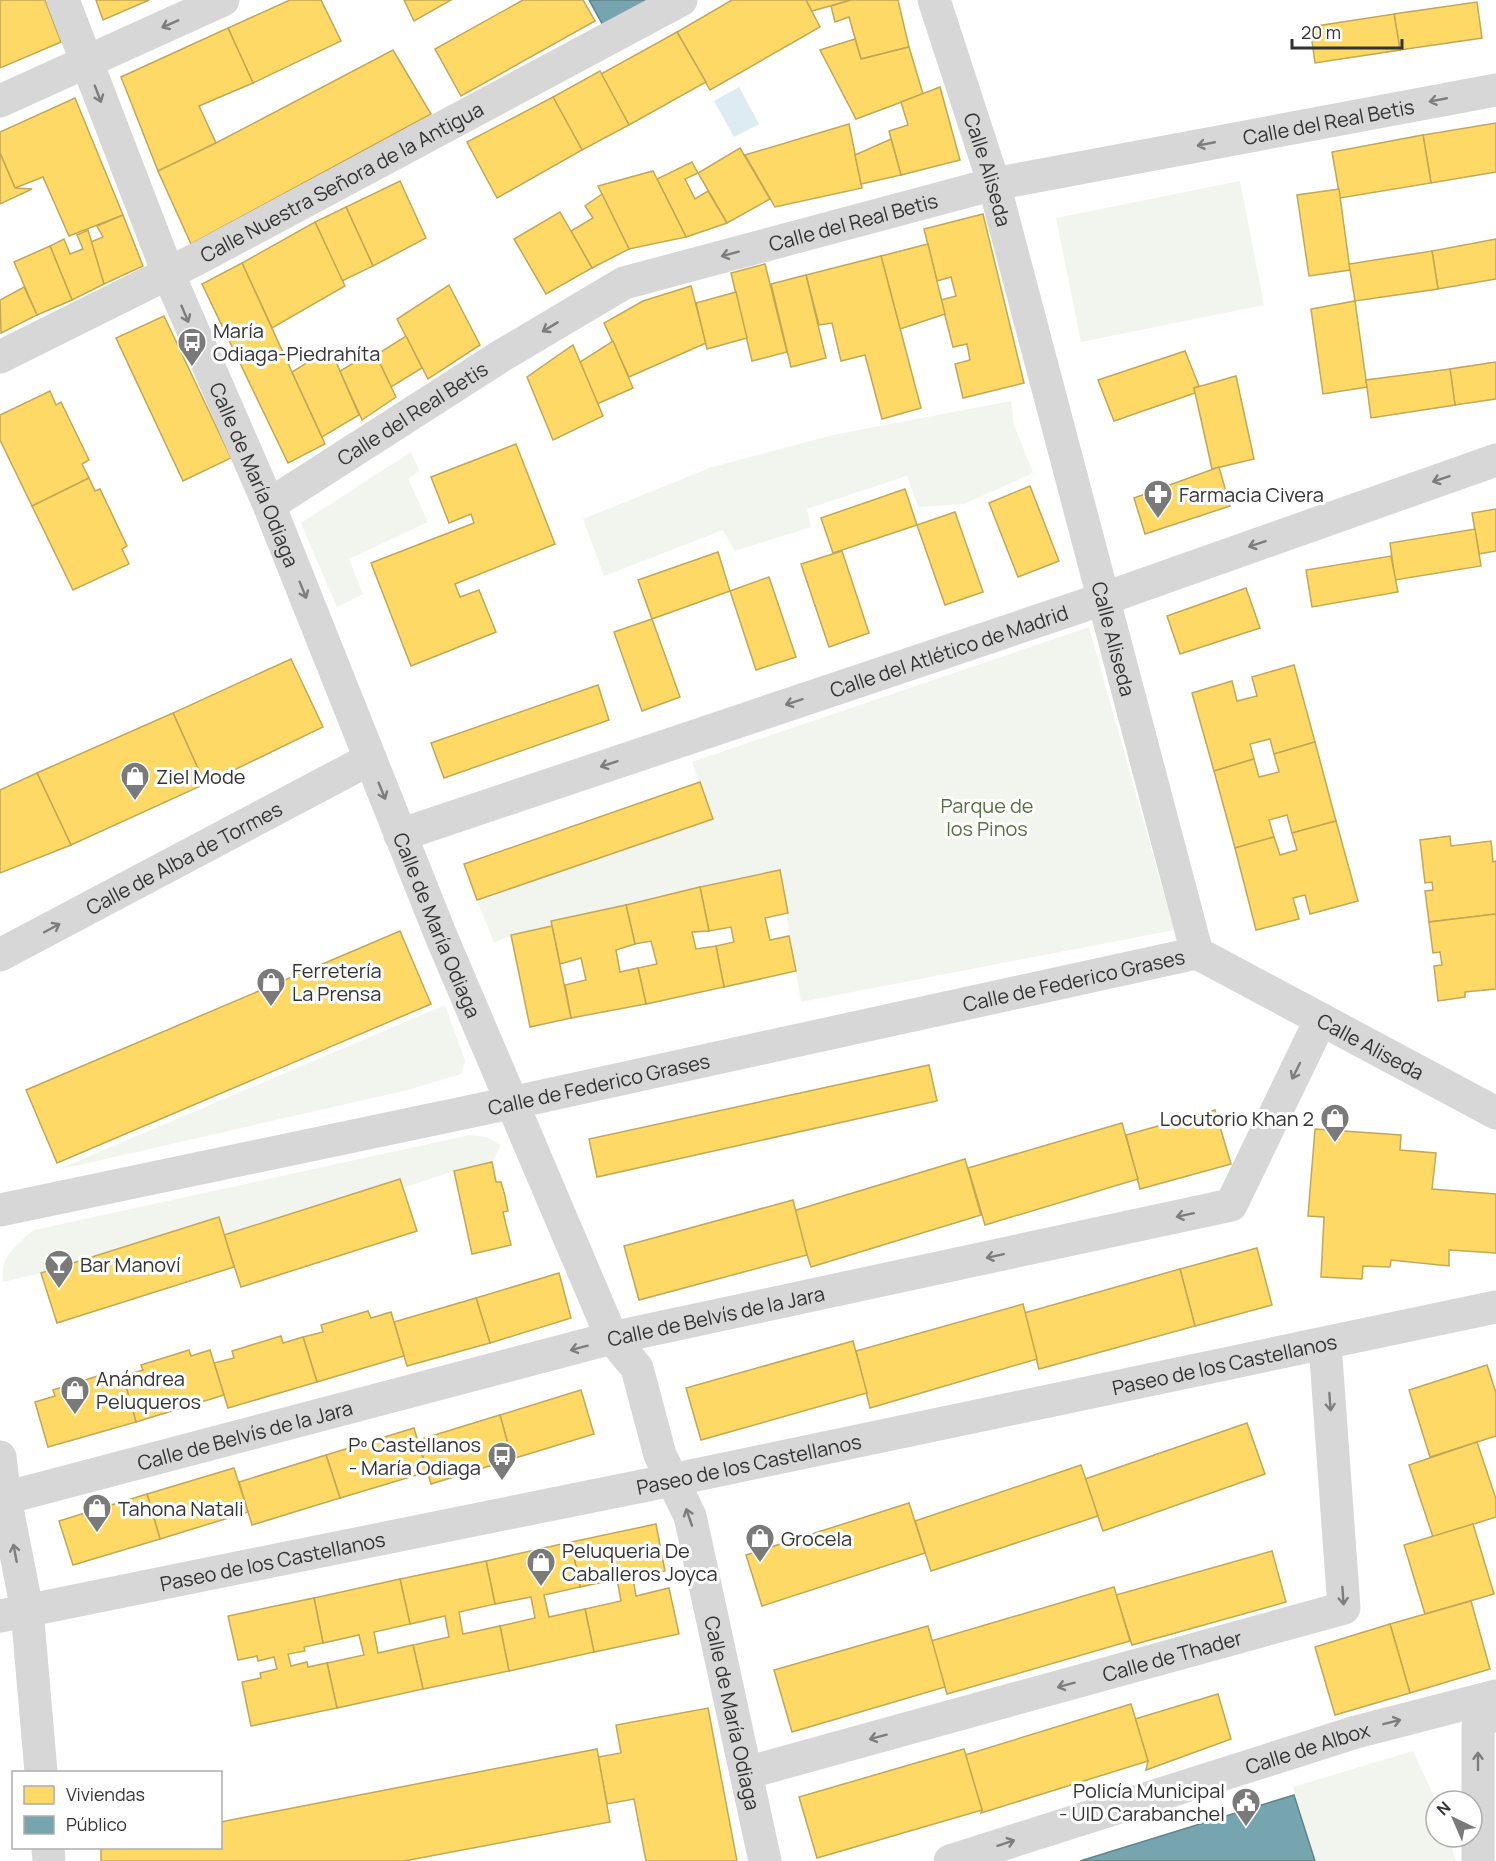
<svg xmlns="http://www.w3.org/2000/svg" width="1496" height="1861" font-family="Manrope,sans-serif">
<style>
.green{fill:#f1f5ed}
.water{fill:#ddebf3}
.homes{fill:#ffd966;stroke:#c2a757;stroke-width:1.5}
.public{fill:#76a5af;stroke:#62838a;stroke-width:1.5}
.lines{fill:none;stroke-linecap:round;stroke-linejoin:round}
.minor{stroke:#d7d7d7;stroke-width:33}
.oneway{stroke:#7d7d7d}
.labels{text-anchor:middle;dominant-baseline:central;stroke-width:6;stroke-linejoin:round;paint-order:stroke}
.street-label{font-size:20px;fill:#333;stroke:#fff}
.poi-label{font-size:20px;fill:#333;stroke:#fff;text-anchor:start}
.park-label{font-size:20px;fill:#56703f;stroke:#fff}
</style>
<rect width="100%" height="100%" fill="#fff"/>
<g class="green">
<polygon points="1240,181 1264,305 1081,342 1056,218"/>
<polygon points="1011,401 1014,425 1033,473 964,504 918,507 907,476 807,509 811,527 735,551 723,530 604,576 583,519 712,467 833,435"/>
<polygon points="411,452 419,471 408,479 428,522 349,559 363,594 337,607 301,523"/>
<polygon points="1089,627 1174,930 801,1002 779,870 511,935 494,943 477,900 712,819 692,762"/>
<polygon points="445,1005 465,1061 461,1074 408,1090 57,1170"/>
<path d="M470,1135L487,1137L501,1145L492,1162L454,1171L403,1188L400,1179L224,1235L218,1217L41,1273L3,1282C0,1256 15,1246 34,1230Z"/>
<polygon points="1413,1751 1436,1801 1436,1837 1448,1837 1456,1861 1315,1861 1293,1787"/>
</g>
<polygon class="water" points="739,87 759,124 734,137 714,101"/>
<g class="homes">
<polygon points="0,0 45,0 61,42 0,68"/>
<polygon points="96,0 149,0 103,20"/>
<polygon points="290,0 321,0 341,41 253,83 228,28"/>
<polygon points="404,0 451,0 414,21"/>
<polygon points="523,0 583,0 595,21 461,96 435,49"/>
<polygon points="732,0 806,0 820,27 710,90 677,32"/>
<polygon points="806,0 851,0 812,11"/>
<polygon points="851,0 898,0 909,47 861,59 849,17 835,22 831,6"/>
<polygon points="1477,2 1482,38 1400,50 1394,14"/>
<polygon points="1394,14 1400,50 1315,63 1310,27"/>
<polygon points="228,28 253,83 199,106 216,143 158,171 121,77"/>
<polygon points="677,32 706,82 629,125 601,74"/>
<polygon points="855,39 861,59 909,47 923,94 856,119 820,50"/>
<polygon points="393,50 431,114 191,244 158,171 216,143"/>
<polygon points="600,71 629,125 582,150 553,97"/>
<polygon points="940,87 960,160 901,175 889,131 908,125 901,102"/>
<polygon points="553,97 582,150 497,198 467,142"/>
<polygon points="75,98 123,215 69,236 43,177 15,188 0,153 0,132"/>
<polygon points="1496,123 1496,172 1431,183 1423,135"/>
<polygon points="849,124 862,188 775,207 745,155"/>
<polygon points="1423,135 1431,183 1340,198 1332,152"/>
<polygon points="891,139 901,175 861,184 855,155"/>
<polygon points="740,148 770,199 727,223 698,173"/>
<polygon points="0,153 15,188 32,189 0,204"/>
<polygon points="692,162 698,173 685,179 695,199 708,191 727,223 686,237 657,179"/>
<polygon points="653,171 686,237 629,249 598,186"/>
<polygon points="400,181 426,238 373,266 346,207"/>
<polygon points="1339,189 1350,270 1309,276 1297,195"/>
<polygon points="602,194 629,249 592,268 571,231 593,218 585,206"/>
<polygon points="346,207 373,266 342,281 315,222"/>
<polygon points="560,212 592,268 546,294 514,239"/>
<polygon points="983,214 1024,383 963,398 955,364 970,360 967,344 953,347 941,300 956,296 951,277 937,281 924,229"/>
<polygon points="123,215 143,266 104,284 91,242 103,237 97,226"/>
<polygon points="315,222 345,286 272,328 242,263"/>
<polygon points="88,230 104,284 72,300 50,246 64,239 70,254 83,249 77,235"/>
<polygon points="1496,239 1496,279 1438,289 1432,251"/>
<polygon points="928,244 945,314 900,329 881,256"/>
<polygon points="50,246 72,300 37,315 14,262"/>
<polygon points="1432,251 1438,289 1355,301 1349,264"/>
<polygon points="881,256 921,408 882,419 865,355 841,361 832,323 819,325 806,275"/>
<polygon points="242,263 325,444 288,463 202,284"/>
<polygon points="765,264 787,352 752,361 731,273"/>
<polygon points="806,275 826,358 791,367 771,284"/>
<polygon points="449,285 480,345 428,379 397,319"/>
<polygon points="691,286 706,343 629,377 604,323 643,301"/>
<polygon points="24,287 37,315 1,333 0,300"/>
<polygon points="736,292 747,338 707,349 696,303"/>
<polygon points="1355,301 1367,387 1323,394 1311,309"/>
<polygon points="164,316 231,458 183,481 116,338"/>
<polygon points="406,336 422,368 391,387 376,355"/>
<polygon points="613,341 633,388 597,404 580,362"/>
<polygon points="573,345 603,416 553,440 527,377"/>
<polygon points="330,348 359,415 322,437 292,372"/>
<polygon points="374,351 396,397 362,420 340,371"/>
<polygon points="1185,351 1199,386 1194,388 1195,393 1114,421 1098,380"/>
<polygon points="1496,362 1496,399 1455,405 1450,369"/>
<polygon points="1450,369 1455,405 1371,418 1366,380"/>
<polygon points="1236,376 1254,459 1212,469 1194,388"/>
<polygon points="50,391 56,405 61,402 89,460 82,464 89,478 32,506 0,440 0,415"/>
<polygon points="516,444 555,544 455,584 460,597 479,590 496,632 411,666 371,563 474,523 471,514 449,523 431,477"/>
<polygon points="1219,467 1230,506 1145,534 1134,498"/>
<polygon points="89,478 95,491 100,489 127,546 122,549 129,564 73,590 32,506"/>
<polygon points="1030,486 1059,561 1018,577 989,503"/>
<polygon points="905,489 917,525 833,553 821,518"/>
<polygon points="1496,509 1496,551 1479,554 1472,513"/>
<polygon points="955,512 983,592 945,605 917,525"/>
<polygon points="1475,529 1481,566 1395,580 1390,543"/>
<polygon points="842,551 869,633 829,647 801,564"/>
<polygon points="718,552 730,591 652,619 638,580"/>
<polygon points="1391,556 1398,592 1312,607 1306,570"/>
<polygon points="769,577 796,657 756,670 730,591"/>
<polygon points="1246,588 1260,628 1180,654 1167,616"/>
<polygon points="652,619 680,697 642,711 614,632"/>
<polygon points="291,659 323,727 205,784 173,713"/>
<polygon points="1294,665 1315,742 1274,754 1270,739 1250,744 1254,759 1214,771 1192,693 1232,681 1237,701 1257,696 1252,677"/>
<polygon points="598,685 609,720 444,778 431,743"/>
<polygon points="173,713 205,784 71,845 37,773"/>
<polygon points="1315,742 1336,821 1292,833 1287,815 1269,820 1274,837 1235,848 1214,771 1254,759 1259,777 1279,772 1274,754"/>
<polygon points="37,773 71,845 0,873 0,790"/>
<polygon points="700,782 713,819 477,900 464,864"/>
<polygon points="1336,821 1358,901 1310,914 1305,895 1293,898 1299,919 1256,930 1235,848 1274,837 1280,855 1297,850 1292,833"/>
<polygon points="1450,836 1451,846 1491,841 1493,862 1496,861 1496,914 1429,922 1425,891 1433,890 1432,882 1425,883 1420,840"/>
<polygon points="780,870 788,913 765,918 770,940 789,936 796,971 724,987 716,946 734,942 731,927 709,931 700,887"/>
<polygon points="700,887 709,931 692,932 696,949 716,946 724,987 646,1004 638,968 657,964 651,941 635,944 626,905"/>
<polygon points="626,905 635,944 616,950 620,972 638,968 646,1004 571,1018 565,985 586,980 581,958 560,964 551,921"/>
<polygon points="1496,914 1496,989 1465,992 1465,997 1438,1001 1434,966 1442,965 1440,952 1433,953 1429,922"/>
<polygon points="552,926 571,1018 530,1027 511,935"/>
<polygon points="400,931 431,1004 57,1163 26,1090"/>
<polygon points="929,1065 937,1101 597,1177 589,1139"/>
<polygon points="1215,1110 1231,1164 1140,1189 1126,1135"/>
<polygon points="1122,1123 1138,1179 985,1225 968,1168"/>
<polygon points="1315,1129 1401,1135 1400,1150 1436,1153 1432,1189 1496,1194 1496,1253 1449,1250 1449,1266 1391,1260 1390,1267 1363,1266 1362,1279 1321,1277 1324,1217 1308,1216"/>
<polygon points="965,1159 981,1215 811,1267 793,1211"/>
<polygon points="492,1162 496,1182 501,1182 505,1196 508,1211 503,1212 511,1245 472,1254 454,1171"/>
<polygon points="400,1179 417,1231 241,1287 224,1235"/>
<polygon points="793,1200 807,1255 639,1300 624,1246"/>
<polygon points="219,1217 234,1267 57,1323 41,1273"/>
<polygon points="1257,1248 1272,1305 1195,1326 1180,1269"/>
<polygon points="1180,1269 1195,1326 1039,1369 1024,1313"/>
<polygon points="559,1273 571,1318 490,1343 476,1298"/>
<polygon points="476,1298 490,1343 407,1366 394,1322"/>
<polygon points="1023,1304 1037,1359 870,1408 856,1351"/>
<polygon points="368,1311 371,1318 391,1312 404,1356 317,1382 303,1337 323,1332 321,1325"/>
<polygon points="281,1336 283,1343 303,1337 317,1382 228,1408 214,1363 234,1358 232,1351"/>
<polygon points="853,1341 867,1393 701,1440 686,1388"/>
<polygon points="189,1350 191,1356 210,1350 224,1395 136,1422 123,1376 143,1370 141,1365"/>
<polygon points="1487,1365 1496,1393 1496,1436 1430,1457 1409,1390"/>
<polygon points="101,1375 104,1382 123,1376 136,1422 48,1447 35,1402 55,1396 53,1390"/>
<polygon points="581,1390 594,1434 512,1459 500,1415"/>
<polygon points="500,1415 512,1459 431,1484 418,1440"/>
<polygon points="1247,1423 1265,1474 1103,1531 1085,1479"/>
<polygon points="414,1428 427,1472 340,1498 326,1455"/>
<polygon points="1477,1442 1496,1499 1496,1517 1433,1537 1409,1465"/>
<polygon points="326,1455 340,1498 252,1525 239,1482"/>
<polygon points="1081,1465 1098,1516 931,1571 915,1521"/>
<polygon points="234,1468 248,1512 160,1539 147,1494"/>
<polygon points="147,1494 160,1539 73,1565 59,1521"/>
<polygon points="909,1503 925,1553 762,1606 746,1555"/>
<polygon points="656,1524 665,1571 633,1578 636,1596 669,1588 679,1634 594,1652 585,1609 621,1601 617,1579 580,1587 571,1542"/>
<polygon points="1473,1524 1494,1594 1425,1614 1404,1545"/>
<polygon points="571,1542 580,1587 544,1595 549,1617 585,1609 594,1652 509,1671 500,1626 535,1618 531,1597 495,1604 486,1561"/>
<polygon points="1272,1551 1286,1602 1132,1645 1116,1595"/>
<polygon points="486,1561 495,1604 459,1612 463,1634 500,1626 509,1671 423,1689 413,1645 449,1637 445,1616 410,1624 400,1579"/>
<polygon points="400,1579 410,1624 374,1632 378,1653 413,1645 423,1689 337,1708 327,1663 364,1655 359,1635 323,1643 314,1598"/>
<polygon points="1114,1587 1130,1641 947,1694 931,1641"/>
<polygon points="314,1598 323,1643 304,1647 305,1651 288,1654 291,1666 307,1662 308,1667 327,1663 337,1708 251,1726 242,1682 261,1678 260,1673 277,1669 274,1657 258,1661 257,1656 238,1660 228,1616"/>
<polygon points="1471,1601 1490,1669 1410,1693 1390,1624"/>
<polygon points="1390,1624 1410,1693 1335,1715 1315,1647"/>
<polygon points="928,1626 945,1687 792,1732 774,1670"/>
<polygon points="1218,1694 1231,1739 1146,1770 1148,1761 1135,1719"/>
<polygon points="1131,1704 1148,1761 981,1813 982,1810 965,1755"/>
<polygon points="708,1708 737,1861 646,1861 634,1799 607,1804 598,1757 621,1753 616,1725"/>
<polygon points="597,1749 610,1822 404,1861 101,1861 101,1848 220,1848 220,1822"/>
<polygon points="964,1749 982,1810 817,1858 799,1797"/>
</g>
<g class="public">
<polygon points="589,0 660,0 605,29"/>
<polygon points="1294,1795 1315,1861 1080,1861"/>
</g>
<g class="lines">
<g class="minor">
<path id="s1" d="M63,0L168,273L269,505L441,936L612,1338L637,1368L660,1455L690,1516L765,1861"/>
<path id="s2" d="M934,0L994,184L1197,953L1496,1113"/>
<polyline points="0,101 223,0"/>
<path id="s3" d="M0,357L195,260L681,0"/>
<path id="s4" d="M269,505L501,356L624,283L994,184L1496,90"/>
<path id="s5" d="M400,835L1103,599L1496,460"/>
<path id="s6" d="M0,955L370,759"/>
<path id="s7" d="M0,1210L511,1103L1197,953"/>
<polyline points="0,1457 5,1498 27,1610 41,1772"/>
<path id="s8" d="M5,1498L612,1338L1231,1205L1321,1019"/>
<path id="s9" d="M0,1616L672,1480L1496,1307"/>
<path id="s10" d="M746,1773L1344,1608L1325,1344"/>
<polyline points="48,1848 49,1861"/>
<path id="s11" d="M950,1861L1356,1732L1496,1696"/>
<polyline points="1478,1861 1478,1727 1496,1708"/>
</g>
</g>
<defs><path id="oneway-shaft" d="M-6 0H5M1.5-3L5.5 0L1.5 3" fill="none" stroke-width="1.6" stroke-linecap="round" stroke-linejoin="round" transform="scale(1.5)"/></defs>
<g class="oneway">
<use href="#oneway-shaft" transform="translate(170 24) rotate(156)"/>
<use href="#oneway-shaft" transform="translate(98 94) rotate(69)"/>
<use href="#oneway-shaft" transform="translate(1438 100) rotate(169)"/>
<use href="#oneway-shaft" transform="translate(1206 144) rotate(169)"/>
<use href="#oneway-shaft" transform="translate(730 254) rotate(165)"/>
<use href="#oneway-shaft" transform="translate(185 314) rotate(67)"/>
<use href="#oneway-shaft" transform="translate(550 327) rotate(149)"/>
<use href="#oneway-shaft" transform="translate(1441 479) rotate(161)"/>
<use href="#oneway-shaft" transform="translate(1257 544) rotate(161)"/>
<use href="#oneway-shaft" transform="translate(303 590) rotate(68)"/>
<use href="#oneway-shaft" transform="translate(794 702) rotate(162)"/>
<use href="#oneway-shaft" transform="translate(609 764) rotate(162)"/>
<use href="#oneway-shaft" transform="translate(382 791) rotate(68)"/>
<use href="#oneway-shaft" transform="translate(52 928) rotate(-28)"/>
<use href="#oneway-shaft" transform="translate(1296 1071) rotate(116)"/>
<use href="#oneway-shaft" transform="translate(1185 1215) rotate(168)"/>
<use href="#oneway-shaft" transform="translate(995 1256) rotate(168)"/>
<use href="#oneway-shaft" transform="translate(579 1348) rotate(165)"/>
<use href="#oneway-shaft" transform="translate(1330 1402) rotate(86)"/>
<use href="#oneway-shaft" transform="translate(689 1517) rotate(-109)"/>
<use href="#oneway-shaft" transform="translate(15 1553) rotate(-101)"/>
<use href="#oneway-shaft" transform="translate(1343 1596) rotate(86)"/>
<use href="#oneway-shaft" transform="translate(1066 1685) rotate(165)"/>
<use href="#oneway-shaft" transform="translate(1392 1722) rotate(-14)"/>
<use href="#oneway-shaft" transform="translate(878 1737) rotate(165)"/>
<use href="#oneway-shaft" transform="translate(1478 1761) rotate(-90)"/>
<use href="#oneway-shaft" transform="translate(1006 1843) rotate(-18)"/>
</g>
<defs>
<g id="bus-pin" transform="scale(1.5)"><path d="M0 17L-7.5 6A9.5 9.5 0 1 1 7.5 6Z" fill="#7a7a7a" stroke="#fff"/><path d="M-5-6H5V4H4V6H2V4H-2V6H-4V4H-5ZM-3.5-4V0h7V-4ZM-3.5 1.2v1.5H-2V1.2ZM2 1.2v1.5H3.5V1.2Z" fill="#fff"/></g>
<g id="pharmacy-pin" transform="scale(1.5)"><path d="M0 17L-7.5 6A9.5 9.5 0 1 1 7.5 6Z" fill="#7a7a7a" stroke="#fff"/><path d="M-2-6h4v4h4v4h-4v4h-4v-4h-4v-4h4Z" fill="#fff"/></g>
<g id="shop-pin" transform="scale(1.5)"><path d="M0 17L-7.5 6A9.5 9.5 0 1 1 7.5 6Z" fill="#7a7a7a" stroke="#fff"/><path d="M-5-2.5h2.3a2.7 3.5 0 0 1 5.4 0H5L5.5 6h-11ZM-1.5-2.5h3a1.5 2.3 0 0 0-3 0Z" fill="#fff"/></g>
<g id="bar-pin" transform="scale(1.5)"><path d="M0 17L-7.5 6A9.5 9.5 0 1 1 7.5 6Z" fill="#7a7a7a" stroke="#fff"/><path d="M-6-5H6L.8 .8V4.5H3.5V6h-7V4.5H-.8V.8Z" fill="#fff"/></g>
<g id="civic-pin" transform="scale(1.5)"><path d="M0 17L-7.5 6A9.5 9.5 0 1 1 7.5 6Z" fill="#7a7a7a" stroke="#fff"/><path d="M-.6-6.5H3V-4.5H.6V-3L4-1V1h2V6H-6V1h2V-1L-.6-3ZM-1.2 2.5V6h2.4V2.5Z" fill="#fff"/></g>
</defs>
<g fill-rule="evenodd">
<use href="#bus-pin" x="192" y="342"/>
<use href="#pharmacy-pin" x="1158" y="494"/>
<use href="#shop-pin" x="135" y="776"/>
<use href="#shop-pin" x="271" y="982"/>
<use href="#shop-pin" x="1335" y="1118"/>
<use href="#bar-pin" x="59" y="1264"/>
<use href="#shop-pin" x="75" y="1390"/>
<use href="#bus-pin" x="502" y="1456"/>
<use href="#shop-pin" x="97" y="1508"/>
<use href="#shop-pin" x="760" y="1538"/>
<use href="#shop-pin" x="541" y="1562"/>
<use href="#civic-pin" x="1246" y="1802"/>
</g>
<g class="labels">
<g class="street-label">
<text stroke="none"><textPath href="#s4" startOffset="1142">Calle del Real Betis</textPath></text>
<text stroke="none"><textPath href="#s2" startOffset="178">Calle Aliseda</textPath></text>
<text stroke="none"><textPath href="#s3" startOffset="384">Calle Nuestra Señora de la Antigua</textPath></text>
<text stroke="none"><textPath href="#s4" startOffset="656">Calle del Real Betis</textPath></text>
<text stroke="none"><textPath href="#s4" startOffset="170">Calle del Real Betis</textPath></text>
<text stroke="none"><textPath href="#s1" startOffset="512">Calle de María Odiaga</textPath></text>
<text stroke="none"><textPath href="#s2" startOffset="664">Calle Aliseda</textPath></text>
<text stroke="none"><textPath href="#s5" startOffset="579">Calle del Atlético de Madrid</textPath></text>
<text stroke="none"><textPath href="#s6" startOffset="208">Calle de Alba de Tormes</textPath></text>
<text stroke="none"><textPath href="#s1" startOffset="998">Calle de María Odiaga</textPath></text>
<text stroke="none"><textPath href="#s7" startOffset="1098">Calle de Federico Grases</textPath></text>
<text stroke="none"><textPath href="#s2" startOffset="1186">Calle Aliseda</textPath></text>
<text stroke="none"><textPath href="#s7" startOffset="612">Calle de Federico Grases</textPath></text>
<text stroke="none"><textPath href="#s8" startOffset="734">Calle de Belvís de la Jara</textPath></text>
<text stroke="none"><textPath href="#s9" startOffset="1250">Paseo de los Castellanos</textPath></text>
<text stroke="none"><textPath href="#s8" startOffset="248">Calle de Belvís de la Jara</textPath></text>
<text stroke="none"><textPath href="#s9" startOffset="764">Paseo de los Castellanos</textPath></text>
<text stroke="none"><textPath href="#s9" startOffset="278">Paseo de los Castellanos</textPath></text>
<text stroke="none"><textPath href="#s10" startOffset="442">Calle de Thader</textPath></text>
<text stroke="none"><textPath href="#s1" startOffset="1845">Calle de María Odiaga</textPath></text>
<text stroke="none"><textPath href="#s11" startOffset="375">Calle de Albox</textPath></text>
</g>
<g class="poi-label">
<text x="213" y="330">María<tspan x="213" dy="23">Odiaga-Piedrahíta</tspan></text>
<text x="1179" y="494">Farmacia Civera</text>
<text x="156" y="776">Ziel Mode</text>
<text x="292" y="970">Ferretería<tspan x="292" dy="23">La Prensa</tspan></text>
<text x="1314" y="1118" text-anchor="end">Locutorio Khan 2</text>
<text x="80" y="1264">Bar Manoví</text>
<text x="96" y="1378">Anándrea<tspan x="96" dy="23">Peluqueros</tspan></text>
<text x="481" y="1444" text-anchor="end">Pº Castellanos<tspan x="481" dy="23">- María Odiaga</tspan></text>
<text x="118" y="1508">Tahona Natali</text>
<text x="781" y="1538">Grocela</text>
<text x="562" y="1550">Peluqueria De<tspan x="562" dy="23">Caballeros Joyca</tspan></text>
<text x="1225" y="1790" text-anchor="end">Policía Municipal<tspan x="1225" dy="23">- UID Carabanchel</tspan></text>
</g>
<g class="park-label">
<text x="987" y="805">Parque de<tspan x="987" dy="23">los Pinos</tspan></text>
</g>
</g>
<rect x="12" y="1771" width="210" height="78" fill="#ffffff" stroke="#adadad" stroke-width="1.5"/>
<rect x="24" y="1786" width="30" height="18" fill="#ffd966" stroke="#adadad" stroke-width="1.5"/>
<text x="66" y="1801" font-size="18" fill="#333333">Viviendas</text>
<rect x="24" y="1816" width="30" height="18" fill="#76a5af" stroke="#adadad" stroke-width="1.5"/>
<text x="66" y="1831" font-size="18" fill="#333333">Público</text>
<g transform="translate(1454 1819) rotate(316)"><circle r="28" fill="#ffffff" stroke="#adadad" stroke-width="1.5"/>
<path d="M0-4.5L10 22L0 15L-10 22Z" fill="#7a7a7a"/>
<text y="-9" font-size="16" font-weight="bold" text-anchor="middle" fill="#333333">N</text>
</g>
<path d="M1292 39v9h110v-9" fill="none" stroke="#333333" stroke-width="3"/>
<text x="1301" y="39" font-size="18" fill="#333333" stroke="#ffffff" stroke-width="4.5" paint-order="stroke">20 m</text>
</svg>
